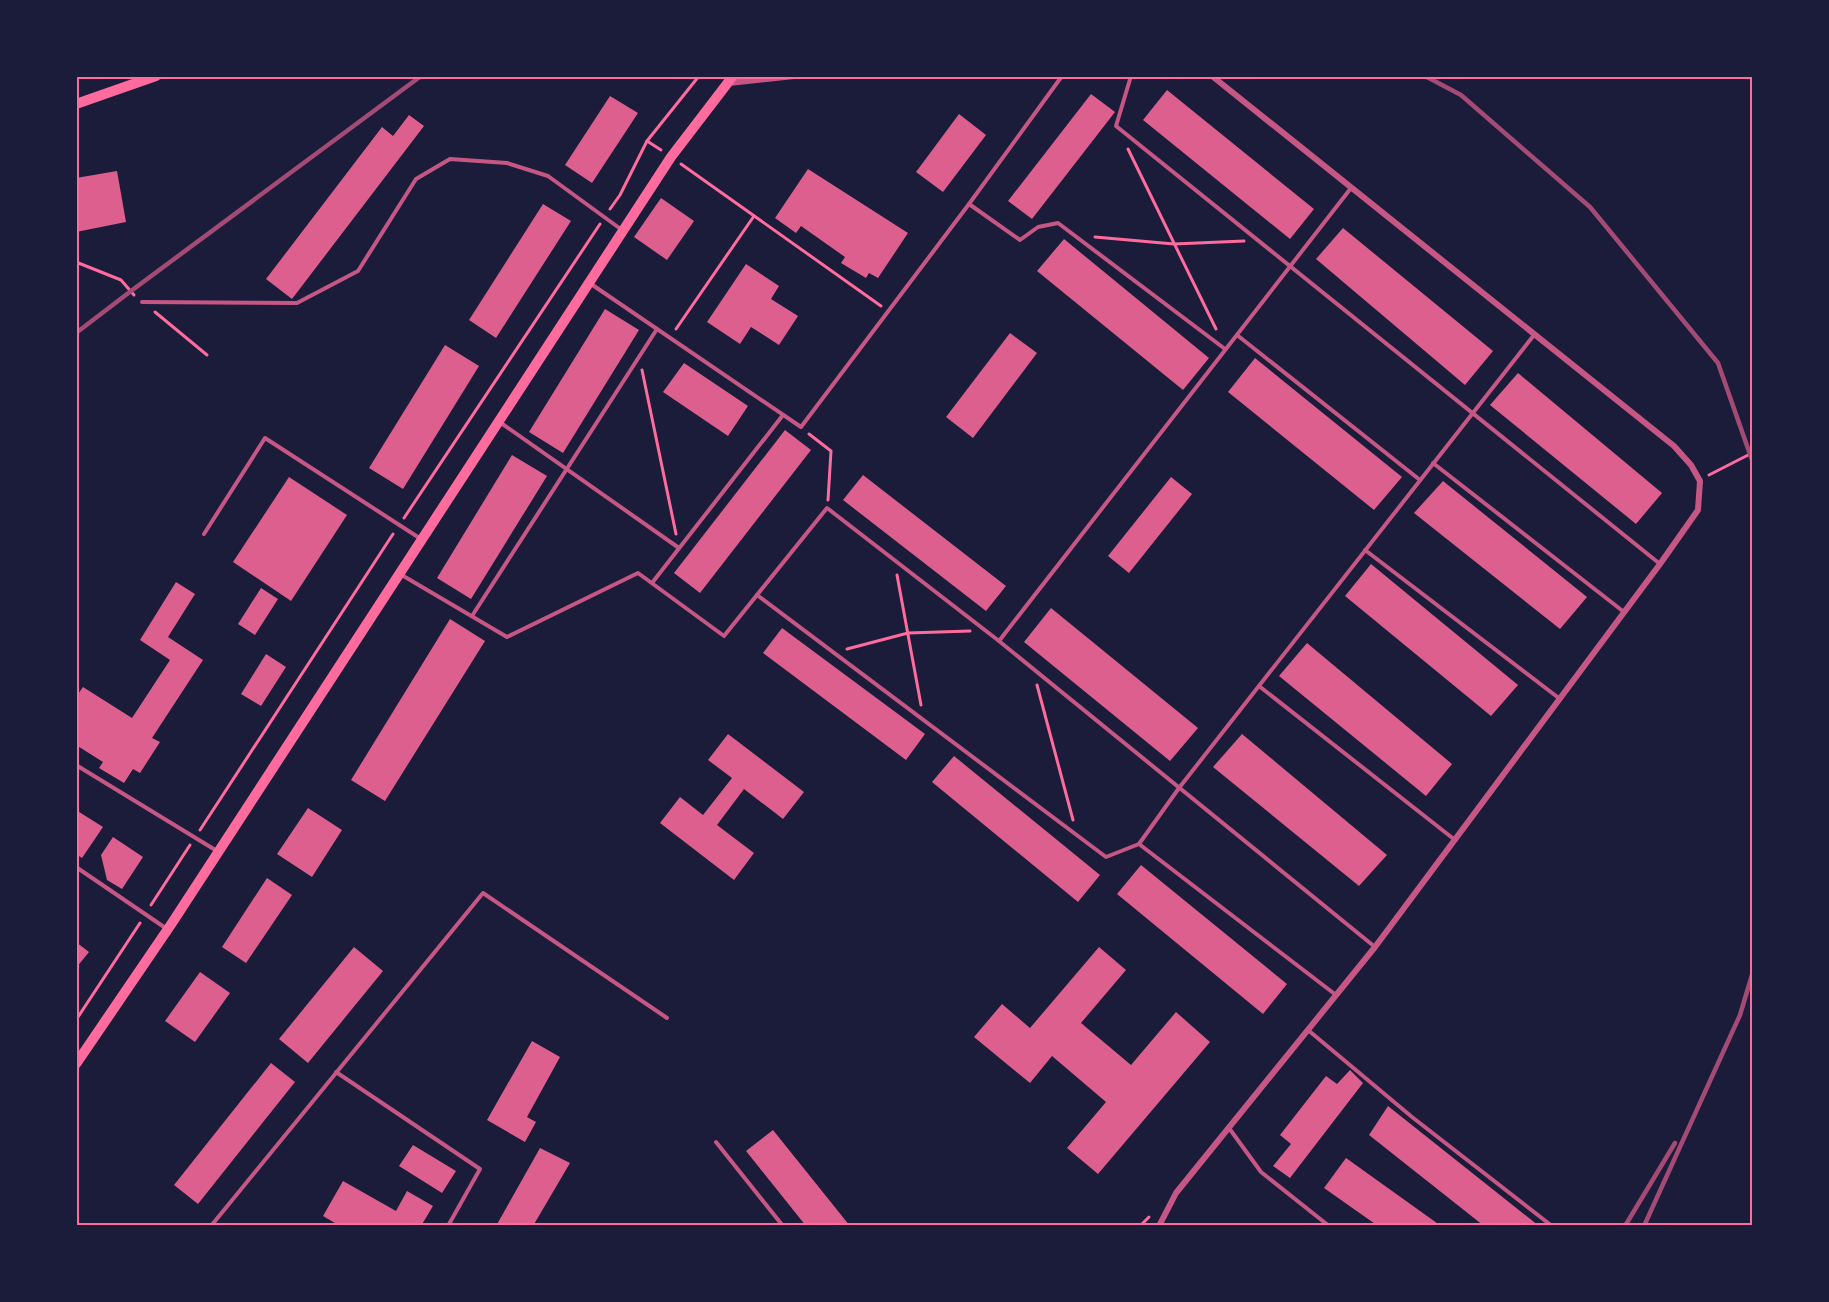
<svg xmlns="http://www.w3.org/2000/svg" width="1829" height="1302" font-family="Inter,sans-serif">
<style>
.building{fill:#dd5f8e}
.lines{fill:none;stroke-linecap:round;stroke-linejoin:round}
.path{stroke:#ff6b9d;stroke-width:3}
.service{stroke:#c65784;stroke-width:4}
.minor{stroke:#c65784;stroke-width:6}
.secondary{stroke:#ff6b9d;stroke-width:10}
.rail{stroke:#a44b75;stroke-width:4.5}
.neatline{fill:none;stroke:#ff6b9d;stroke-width:2}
</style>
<rect width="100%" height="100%" fill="#1b1b3a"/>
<g class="building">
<polygon points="1167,90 1314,209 1290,239 1143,120"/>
<polygon points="1091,94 1115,112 1032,219 1008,201"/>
<polygon points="610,96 638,113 592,183 565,165"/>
<polygon points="959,114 986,135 943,192 916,172"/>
<polygon points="409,115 424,126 292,299 266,279 382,127 393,136"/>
<polygon points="808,169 908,233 878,278 869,273 866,278 841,263 845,257 801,226 796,233 775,218"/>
<polygon points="117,171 126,222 76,232 76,178"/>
<polygon points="661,198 694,221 667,260 634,237"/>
<polygon points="543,204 571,221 496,338 469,320"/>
<polygon points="1343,228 1493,351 1465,385 1316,259"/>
<polygon points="1064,239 1209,358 1183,390 1037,271"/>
<polygon points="746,264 779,286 771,299 798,316 779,345 751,327 740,344 707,322"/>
<polygon points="605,309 639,330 563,453 529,432"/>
<polygon points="1010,333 1037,353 973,438 946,417"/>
<polygon points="445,345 479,366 403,489 369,468"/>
<polygon points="1255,358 1402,477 1374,510 1228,392"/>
<polygon points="684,363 748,406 728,436 663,392"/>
<polygon points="1518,373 1662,493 1636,524 1490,405"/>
<polygon points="785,430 811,450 700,593 674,573"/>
<polygon points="512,455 547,476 471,599 437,578"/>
<polygon points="863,475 1006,586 986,611 843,500"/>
<polygon points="289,477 347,515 291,601 233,562"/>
<polygon points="1171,477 1192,494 1129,573 1108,556"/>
<polygon points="1443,481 1587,597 1560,629 1414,513"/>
<polygon points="1371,564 1518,685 1491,716 1345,596"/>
<polygon points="176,582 195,594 168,637 203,660 152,738 160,742 140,773 133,769 124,783 99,768 103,762 76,745 76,697 83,687 132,718 170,660 140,640"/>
<polygon points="261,588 278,599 255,635 238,624"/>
<polygon points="1051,608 1198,728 1170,761 1024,642"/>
<polygon points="450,619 485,641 385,801 351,780"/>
<polygon points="782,628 925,734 906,760 763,653"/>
<polygon points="1307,643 1452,764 1426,796 1279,676"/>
<polygon points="266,654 286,667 261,706 241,694"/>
<polygon points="728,734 804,792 783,819 744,789 717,825 754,853 734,880 660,823 680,797 703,815 732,778 708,760"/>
<polygon points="1242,734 1387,855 1359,886 1213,767"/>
<polygon points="954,756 1100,875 1078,902 932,782"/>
<polygon points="308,808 342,830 312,877 277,854"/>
<polygon points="76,810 103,827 82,858 76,854"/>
<polygon points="113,837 143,857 122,889 107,880 101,855"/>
<polygon points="1141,865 1287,984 1263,1014 1117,894"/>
<polygon points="267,878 292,895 246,963 222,947"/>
<polygon points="76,942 89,952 76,968"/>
<polygon points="354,947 383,971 308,1063 279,1039"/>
<polygon points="1099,947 1126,970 1081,1023 1131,1065 1176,1012 1210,1042 1098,1174 1067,1148 1106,1102 1052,1056 1030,1083 974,1037 1002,1004 1030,1028"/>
<polygon points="200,972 230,993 195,1042 165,1021"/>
<polygon points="532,1041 560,1057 527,1117 536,1122 525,1142 487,1120"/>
<polygon points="271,1063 295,1082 198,1204 174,1185"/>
<polygon points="1350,1070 1363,1083 1290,1178 1273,1166 1291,1144 1280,1135 1326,1076 1337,1084"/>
<polygon points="1388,1106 1539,1226 1484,1226 1369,1135"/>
<polygon points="773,1130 850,1226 806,1226 746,1151"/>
<polygon points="413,1145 456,1171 442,1193 399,1166"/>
<polygon points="540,1148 570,1163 533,1226 496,1226"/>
<polygon points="1346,1158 1441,1226 1378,1226 1324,1188"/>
<polygon points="343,1181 396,1211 407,1191 433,1206 421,1226 340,1226 323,1216"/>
</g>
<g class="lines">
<g class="path">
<polyline points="647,141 661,150"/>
<polyline points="1128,149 1216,329"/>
<polyline points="681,164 881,306"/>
<polyline points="610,209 620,195 647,141 699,76"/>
<polyline points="1095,237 1174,244 1244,241"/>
<polyline points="76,262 121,280 134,295"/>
<polyline points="155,312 207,355"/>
<polyline points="676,329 754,216"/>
<polyline points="642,370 676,534"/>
<polyline points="809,434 831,451 828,500"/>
<polyline points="1709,475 1752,453"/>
<polyline points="404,518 600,224"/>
<polyline points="897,575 921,705"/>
<polyline points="847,649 908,633 970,631"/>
<polyline points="1037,685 1073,820"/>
<polyline points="200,830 393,534"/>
<polyline points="151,905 190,845"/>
<polyline points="76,1020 140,923"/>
<polyline points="1140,1226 1149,1217"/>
</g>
<g class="service">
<polyline points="1131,76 1116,126 1660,564"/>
<polyline points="969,204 1020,240 1038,227 1058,223 1225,349"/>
<polyline points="591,284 801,427 969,204 1062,76"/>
<polyline points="142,302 297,303 358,271 416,179 450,159 507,163 548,176 622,230"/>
<polyline points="1237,335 1420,480"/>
<polyline points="501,423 679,548"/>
<polyline points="1433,463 1624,612"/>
<polyline points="204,534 265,438 421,539"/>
<polyline points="1365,550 1560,699"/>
<polyline points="400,574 507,637 638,573 724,636 827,508 999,641 1375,947"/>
<polyline points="652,583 783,415"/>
<polyline points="757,595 1106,857 1139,844"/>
<polyline points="472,616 657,329"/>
<polyline points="999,641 1351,188"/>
<polyline points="1259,686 1455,840"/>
<polyline points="76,765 217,851"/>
<polyline points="76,867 167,929"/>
<polyline points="1336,995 1139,844 1179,788 1534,335"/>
<polyline points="1308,1030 1412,1117 1552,1226"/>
<polyline points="336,1072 480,1169 448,1226"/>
<polyline points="1229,1128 1261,1172 1329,1226"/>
<polyline points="716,1142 783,1226"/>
<polyline points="211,1226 483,893 667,1018"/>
</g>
<g class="minor">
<polyline points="729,83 794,76"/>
<polyline points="1159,1226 1176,1193 1375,947 1660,564 1698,510 1700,481 1691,465 1674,446 1212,76"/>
</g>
<g class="secondary">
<polyline points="76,104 156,76"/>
<polyline points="76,1064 172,923 671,157 733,76"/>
</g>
<g class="rail">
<polyline points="1425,76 1461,95 1590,207 1718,363 1752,460"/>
<polyline points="76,333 131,291 421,76"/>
<polyline points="1625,1226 1675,1143"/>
<polyline points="1644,1226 1740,1015 1752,975"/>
</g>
</g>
<rect width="1829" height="1302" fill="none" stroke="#1b1b3a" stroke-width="156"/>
<rect x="78" y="78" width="1673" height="1146" class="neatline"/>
</svg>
